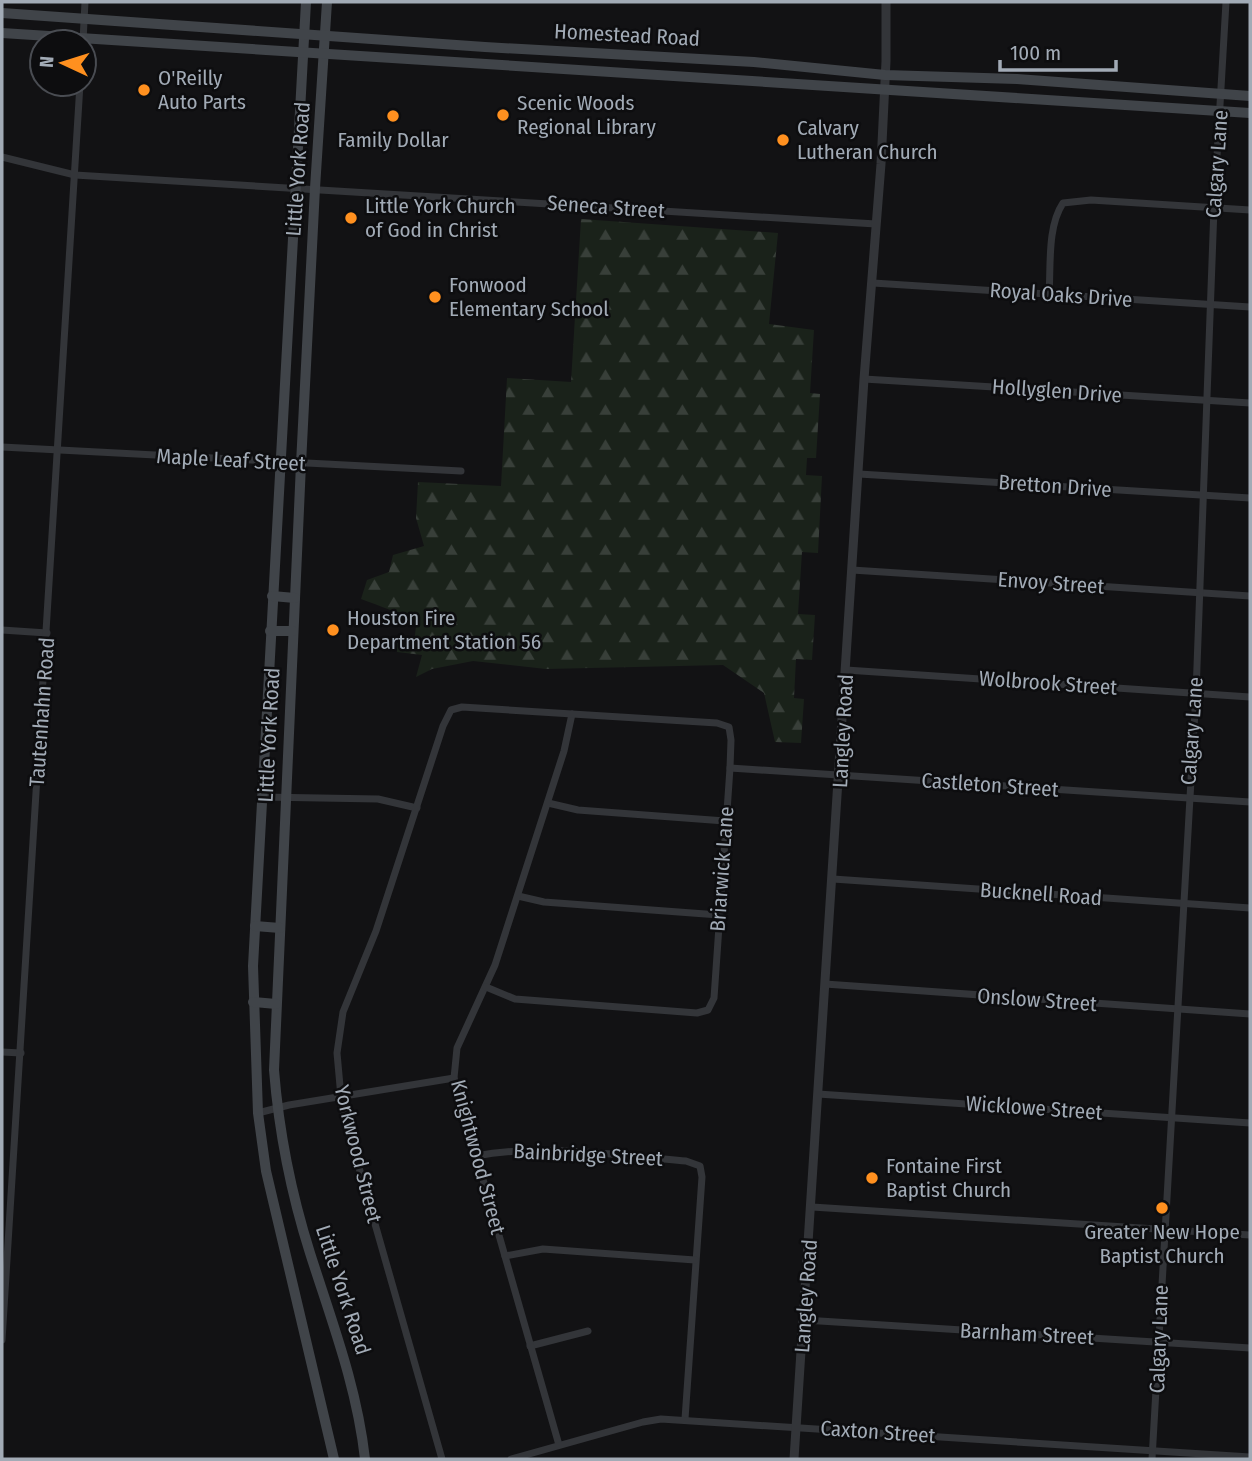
<svg xmlns="http://www.w3.org/2000/svg" width="1252" height="1461" font-family="'Fira Sans Condensed',sans-serif">
<style>
.forest{fill:url(#forest-firs)}
.lines{fill:none;stroke-linecap:round;stroke-linejoin:round}
.minor{stroke:#333539;stroke-width:7}
.tertiary{stroke:#333539;stroke-width:9}
.secondary{stroke:#404449;stroke-width:10}
.poi-dot{fill:#ff901f;stroke:#0d0d0f;stroke-width:2.5}
.labels{text-anchor:middle;dominant-baseline:central;stroke-width:5;stroke-linejoin:round;paint-order:stroke}
.street-label{font-size:21px;fill:#a2abb6;stroke:#0d0d0f}
.poi-label{font-size:21px;fill:#a2abb6;stroke:#0d0d0f;text-anchor:start}
</style>
<defs>
<pattern id="forest-firs" width="22" height="20" patternUnits="userSpaceOnUse" patternTransform="scale(1.75)"><rect width="22" height="20" fill="#1a221a"/><path d="M5 1l3.5 6h-7zM16 11l3.5 6h-7z" fill="#383f39"/></pattern>
</defs>
<rect width="100%" height="100%" fill="#121214"/>
<path class="forest" d="M581,219L778,233L769,324L814,330L810,393L820,394L816,458H807L806,475L822,476L818,553L802,552L798,614L815,615L812,660L796,659L794,698L804,699L801,743L775,742L764,693L723,665L546,669L473,661L432,669L416,677L422,655L397,652V643L414,644L417,617C397,614 381,606 361,599L367,580L389,572L393,555L424,546L416,518L418,482L501,486L507,378L571,382Z"/>
<g class="lines">
<g class="minor">
<polyline points="83,41 85,2"/>
<polyline points="2,157 75,175 876,224"/>
<polyline points="873,283 1250,307"/>
<path d="M1049,294C1051,266 1047,227 1063,203L1091,200L1250,210"/>
<polyline points="864,379 1250,403"/>
<polyline points="2,447 461,471"/>
<polyline points="859,474 1250,498"/>
<polyline points="852,570 1250,596"/>
<polyline points="2,630 47,633"/>
<polyline points="846,670 1250,697"/>
<polyline points="730,768 1250,802"/>
<polyline points="262,797 378,799 417,808"/>
<polyline points="548,803 578,810 725,821"/>
<polyline points="833,879 1250,908"/>
<polyline points="518,896 544,902 719,915"/>
<polyline points="825,984 1250,1014"/>
<polyline points="2,1052 21,1053"/>
<polyline points="818,1094 1250,1123"/>
<polyline points="258,1113 289,1105 454,1078"/>
<path d="M476,1156C543,1143 618,1156 686,1161L700,1166L702,1177L685,1419"/>
<polyline points="812,1207 1250,1235"/>
<polyline points="505,1256 543,1249 695,1260"/>
<polyline points="804,1320 1250,1348"/>
<polyline points="2,1340 80,84"/>
<polyline points="530,1346 588,1331"/>
<polyline points="559,1445 454,1078 457,1048 495,965 564,751 572,714"/>
<polyline points="442,1459 342,1108 337,1053 343,1012 376,931 443,726 451,710 462,707 717,723 729,727 731,740 730,768 714,998 708,1010 697,1013 515,999 486,987"/>
<polyline points="511,1459 643,1422 661,1419 1250,1457"/>
<polyline points="1152,1459 1196,693 1214,208 1226,2"/>
</g>
<polyline class="tertiary" points="794,1459 864,379 881,164 886,61 886,2"/>
<g class="secondary">
<polyline points="306,2 253,966 258,1113 266,1171 334,1459"/>
<path d="M327,2L315,188L301,464L274,1070C279,1133 291,1193 310,1253C332,1322 357,1387 365,1459"/>
<polyline points="2,13 485,47 754,62 885,75 1017,79 1250,96"/>
<polyline points="2,33 1250,113"/>
<polyline points="272,596 295,598"/>
<polyline points="270,631 293,631"/>
<polyline points="255,926 280,928"/>
<polyline points="253,1002 276,1004"/>
</g>
</g>
<g class="poi-dot">
<circle cx="144" cy="90" r="7"/>
<circle cx="503" cy="115" r="7"/>
<circle cx="393" cy="116" r="7"/>
<circle cx="783" cy="140" r="7"/>
<circle cx="351" cy="218" r="7"/>
<circle cx="435" cy="297" r="7"/>
<circle cx="333" cy="630" r="7"/>
<circle cx="872" cy="1178" r="7"/>
<circle cx="1162" cy="1208" r="7"/>
</g>
<g class="labels">
<g class="street-label">
<text transform="translate(627 35) rotate(3)">Homestead Road</text>
<text transform="translate(1217 164) rotate(-86)">Calgary Lane</text>
<text transform="translate(298 169) rotate(-86)">Little York Road</text>
<text transform="translate(606 207) rotate(4)">Seneca Street</text>
<text transform="translate(1061 295) rotate(4)">Royal Oaks Drive</text>
<text transform="translate(1057 391) rotate(4)">Hollyglen Drive</text>
<text transform="translate(231 460) rotate(3)">Maple Leaf Street</text>
<text transform="translate(1055 486) rotate(4)">Bretton Drive</text>
<text transform="translate(1051 583) rotate(4)">Envoy Street</text>
<text transform="translate(1048 683) rotate(4)">Wolbrook Street</text>
<text transform="translate(42 712) rotate(-86)">Tautenhahn Road</text>
<text transform="translate(843 731) rotate(-87)">Langley Road</text>
<text transform="translate(1192 731) rotate(-86)">Calgary Lane</text>
<text transform="translate(269 735) rotate(-87)">Little York Road</text>
<text transform="translate(990 785) rotate(4)">Castleton Street</text>
<text transform="translate(722 869) rotate(-86)">Briarwick Lane</text>
<text transform="translate(1041 894) rotate(4)">Bucknell Road</text>
<text transform="translate(1037 1000) rotate(4)">Onslow Street</text>
<text transform="translate(1034 1108) rotate(4)">Wicklowe Street</text>
<text transform="translate(358 1154) rotate(76)">Yorkwood Street</text>
<text transform="translate(588 1155) rotate(3)">Bainbridge Street</text>
<text transform="translate(478 1157) rotate(75)">Knightwood Street</text>
<text transform="translate(343 1290) rotate(72)">Little York Road</text>
<text transform="translate(806 1296) rotate(-86)">Langley Road</text>
<text transform="translate(1027 1334) rotate(3)">Barnham Street</text>
<text transform="translate(1159 1339) rotate(-88)">Calgary Lane</text>
<text transform="translate(878 1432) rotate(4)">Caxton Street</text>
</g>
<g class="poi-label">
<text x="158" y="78">O'Reilly<tspan x="158" dy="24">Auto Parts</tspan></text>
<text x="517" y="103">Scenic Woods<tspan x="517" dy="24">Regional Library</tspan></text>
<text x="797" y="128">Calvary<tspan x="797" dy="24">Lutheran Church</tspan></text>
<text x="393" y="140" text-anchor="middle">Family Dollar</text>
<text x="365" y="206">Little York Church<tspan x="365" dy="24">of God in Christ</tspan></text>
<text x="449" y="285">Fonwood<tspan x="449" dy="24">Elementary School</tspan></text>
<text x="347" y="618">Houston Fire<tspan x="347" dy="24">Department Station 56</tspan></text>
<text x="886" y="1166">Fontaine First<tspan x="886" dy="24">Baptist Church</tspan></text>
<text x="1162" y="1232" text-anchor="middle">Greater New Hope<tspan x="1162" dy="24">Baptist Church</tspan></text>
</g>
</g>
<rect width="1252" height="1461" fill="none" stroke="#a2abb6" stroke-width="7"/>
<g transform="translate(63 63) rotate(274)"><circle r="33" fill="#0d0d0f" stroke="#494c52" stroke-width="2"/>
<path d="M0-5L12 26L0 18L-12 26Z" fill="#ff901f"/>
<text y="-10" font-size="19" font-weight="bold" text-anchor="middle" fill="#a2abb6">N</text>
</g>
<path d="M1000 60v10h116v-10" fill="none" stroke="#a2abb6" stroke-width="3.5"/>
<text x="1010" y="60" font-size="21" fill="#a2abb6" stroke="#0d0d0f" stroke-width="5" paint-order="stroke">100 m</text>
</svg>
